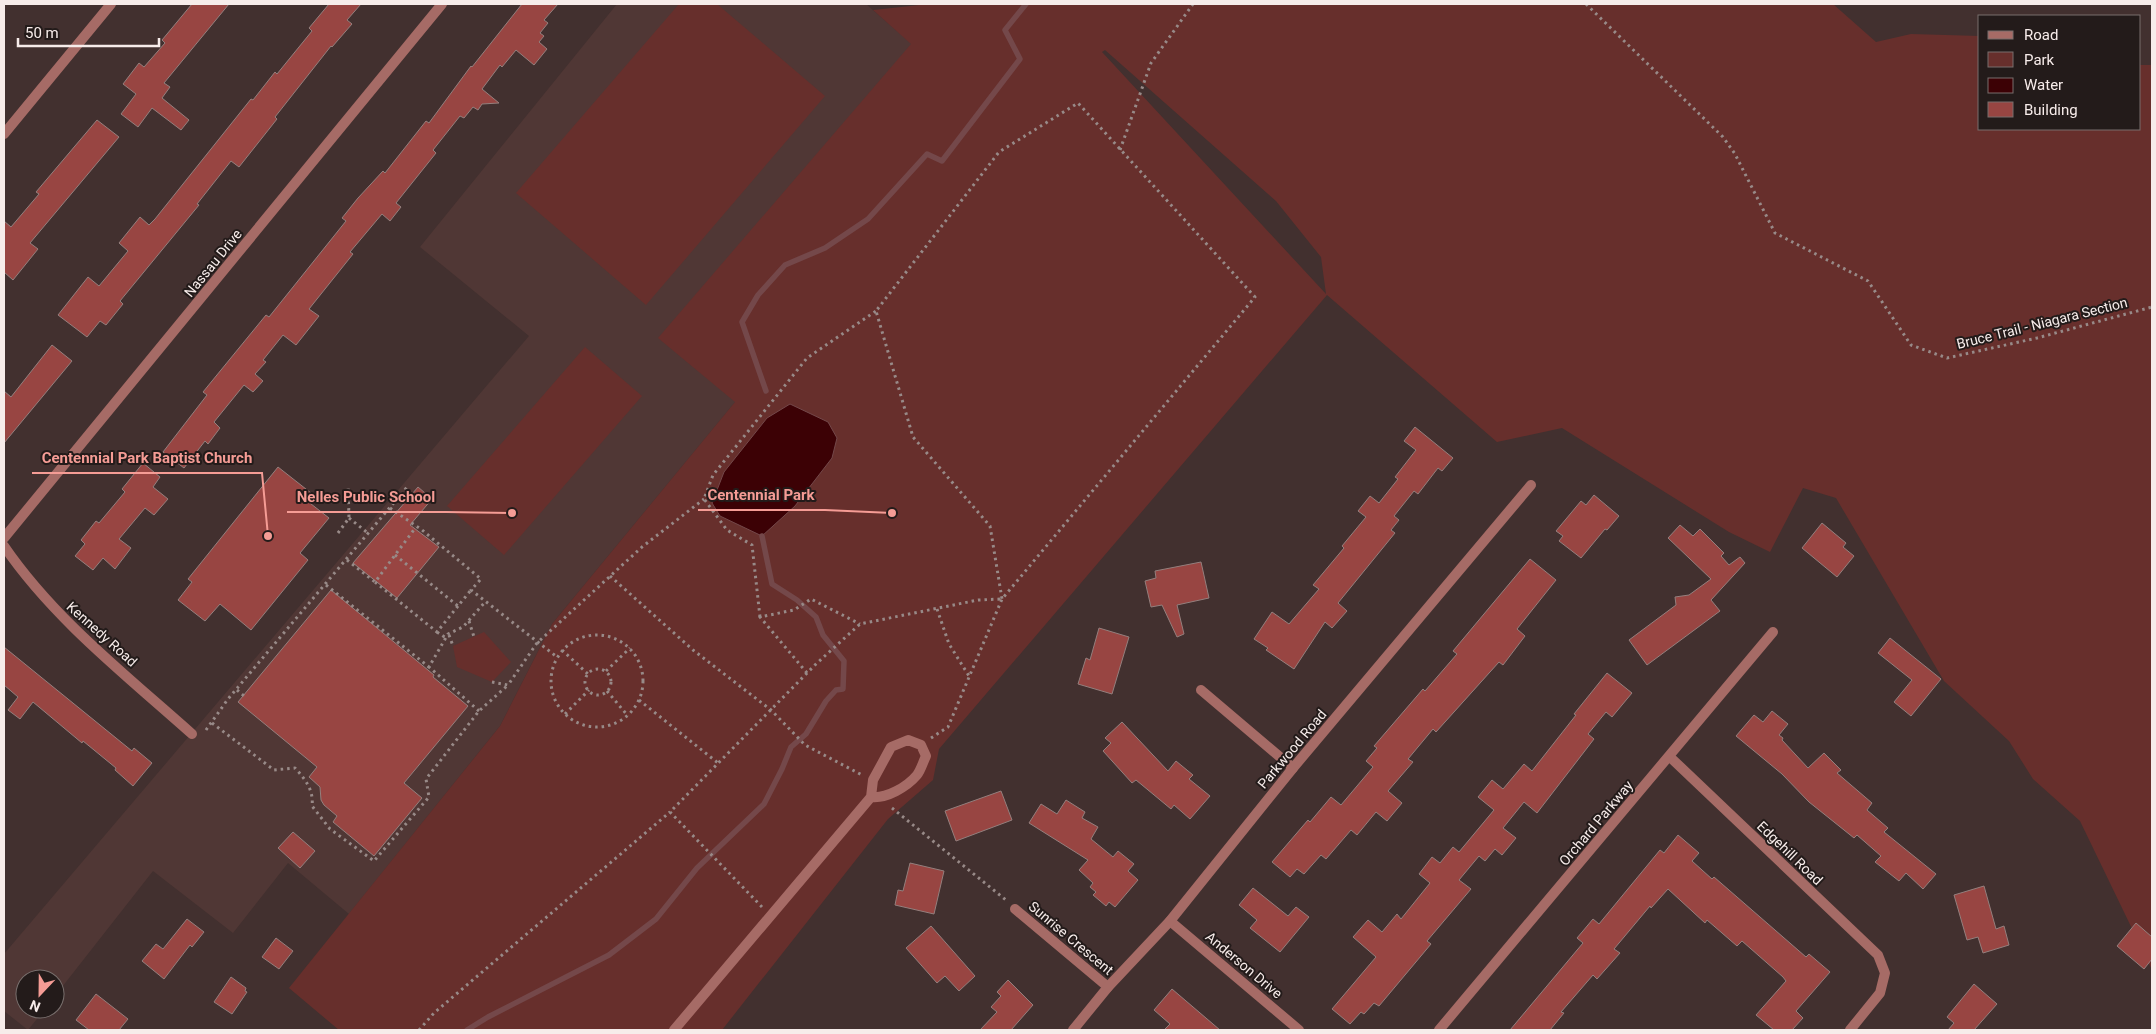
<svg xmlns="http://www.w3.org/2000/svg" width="2156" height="1034" font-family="Roboto,sans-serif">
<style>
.built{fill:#503735}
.green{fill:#672f2c;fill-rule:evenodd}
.water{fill:#3c0105;stroke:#74484a}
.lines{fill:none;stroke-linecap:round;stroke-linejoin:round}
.stream{stroke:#74484a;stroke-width:5.5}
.building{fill:#984542;stroke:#947f7d}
.path{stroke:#988a88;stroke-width:3;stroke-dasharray:2.5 4;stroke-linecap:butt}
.lane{stroke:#a66b66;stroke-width:10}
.street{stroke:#a66b66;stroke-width:10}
.labels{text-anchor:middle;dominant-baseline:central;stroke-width:4;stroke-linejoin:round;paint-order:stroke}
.street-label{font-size:14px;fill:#f7ecea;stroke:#231b1a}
.leader{fill:none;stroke:#f59c95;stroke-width:2}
.callout-dot{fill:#f59c95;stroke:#231b1a;stroke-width:2}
.callout-label{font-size:15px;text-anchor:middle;font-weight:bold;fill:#f59c95;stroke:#231b1a;stroke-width:4;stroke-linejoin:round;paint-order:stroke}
</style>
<rect width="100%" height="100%" fill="#42302f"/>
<polygon class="built" points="617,4 866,4 912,44 659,338 736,401 552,624 500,726 349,914 288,863 233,933 153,871 55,996 55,979 25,979 25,1009 45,1009 28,1030 4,1011 4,954 529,336 420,247"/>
<g class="green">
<polygon points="679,4 717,4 825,96 646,305 516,193"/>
<path d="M929,4H1833L1876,42L1911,34L1980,36V129H2140V65H2152V970L2080,821L2033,779L2009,741L1944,681L1836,498L1803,488L1770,552L1729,532L1562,428L1497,442L1327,295L939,749L933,780L888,819L722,1030H339L289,988L500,726L552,624L735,402L658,338L911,44L873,10ZM1105,50L1276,201L1321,257L1326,294L1102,52Z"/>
<polygon points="585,347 642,396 504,555 447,506"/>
<polygon points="484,632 511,662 492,682 457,667 453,646"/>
</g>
<polygon class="water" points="790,404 828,422 837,438 832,458 795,506 762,536 720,516 712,503 724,472 767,418"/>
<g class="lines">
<g class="stream">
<polyline points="766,391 742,322 758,295 785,265 825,248 868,219 927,154 942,161 1020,59 1005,30 1026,4"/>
<polyline points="467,1030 488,1017 609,955 656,919 697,868 764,804 782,769 791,747 806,734 826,701 836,690 843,689 844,661 823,635 816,617 797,600 772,584 762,536"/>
</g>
</g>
<g class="building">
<polygon points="192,4 229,4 164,83 170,87 162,98 189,120 181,130 152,108 138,127 121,114 136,94 123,84 139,63 144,67 165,43 162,40"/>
<polygon points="329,4 361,4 347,20 352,24 332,47 331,46 275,117 277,119 239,167 231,161 197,204 199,205 120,301 123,304 106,325 100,321 87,337 58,315 88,277 99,286 128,251 119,243 140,217 149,225 155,219 251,99 253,100 275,72 277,74 312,31 309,28"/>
<polygon points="522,4 558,4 544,20 548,23 540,33 544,36 539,42 547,49 534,65 516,50 502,67 500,65 482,89 499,103 482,104 478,110 473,107 464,118 460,116 433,150 436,153 396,203 401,207 390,221 382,214 350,252 353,254 309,309 319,316 296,345 283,335 263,360 266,362 255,374 263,381 253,392 244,385 214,422 220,428 208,444 205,441 184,468 163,452 207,395 203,392 266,315 269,317 346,221 342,218 358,198 383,171 385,173 426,121 429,123 471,66 472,67"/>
<polygon points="97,120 119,137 30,243 38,249 13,280 4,272 4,221 11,227 39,194 36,192"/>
<polygon points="52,345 72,361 4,443 4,391 11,397"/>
<polygon points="1415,427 1453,458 1442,471 1438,468 1418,494 1414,491 1394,516 1399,520 1391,530 1395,533 1338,603 1347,611 1332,628 1325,622 1294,669 1266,650 1268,648 1254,639 1272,612 1289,624 1319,589 1313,585 1344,548 1342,546 1366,517 1358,511 1370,496 1379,503 1398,479 1395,477 1416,450 1404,441"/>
<polygon points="143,463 160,477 153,487 168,499 154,515 145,508 119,539 131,548 115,569 103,558 93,570 75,556 85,544 81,540 96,521 99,523 125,492 122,489"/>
<polygon points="278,467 311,493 306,500 329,518 300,553 308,560 251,630 220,604 205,621 178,600 192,582 188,579"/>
<polygon points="418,487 432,499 410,525 439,547 397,598 353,563"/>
<polygon points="1594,495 1619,516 1607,530 1605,529 1581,558 1559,541 1563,536 1556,531 1581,501 1586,505"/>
<polygon points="1822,523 1846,543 1843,547 1854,556 1837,577 1802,548"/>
<polygon points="1680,525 1693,536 1700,529 1724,553 1721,556 1729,565 1740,557 1745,563 1711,600 1720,611 1647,665 1629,640 1676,605 1675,597 1689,595 1711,579 1668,538"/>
<polygon points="1530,559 1556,580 1517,629 1525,636 1503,665 1499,662 1436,732 1433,729 1408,759 1413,762 1388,791 1402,803 1387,821 1376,812 1357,835 1351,830 1326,859 1321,855 1304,874 1297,869 1290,877 1272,862 1308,820 1310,822 1331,797 1341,805 1373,767 1366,761 1377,748 1374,746 1423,689 1425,691 1457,654 1453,651"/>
<polygon points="1201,562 1209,598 1177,605 1184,634 1177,637 1162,605 1151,607 1145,581 1156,578 1155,571"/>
<polygon points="331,590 434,675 433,677 468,706 404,783 422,798 374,856 333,822 337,816 324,805 321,800 320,787 309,777 317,767 238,702"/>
<polygon points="1099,628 1129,637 1112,694 1078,684 1086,658 1090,660"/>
<polygon points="1890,638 1941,679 1911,716 1894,702 1912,680 1878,653"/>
<polygon points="4,647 132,751 134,748 152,763 133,786 115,770 116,768 83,741 82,743 33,702 20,719 8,710 18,697 4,685"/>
<polygon points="1607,673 1632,693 1612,717 1606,712 1588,734 1594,739 1537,813 1524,802 1503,828 1516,838 1502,855 1495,849 1485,861 1479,856 1459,880 1471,889 1427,941 1431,944 1379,1006 1374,1003 1364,1014 1361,1012 1350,1024 1332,1009 1376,957 1353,937 1368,920 1382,932 1397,914 1401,919 1430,883 1419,874 1432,857 1440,863 1453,847 1459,852 1494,810 1478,797 1492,780 1503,789 1524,764 1532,771 1576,715 1574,714"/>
<polygon points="1772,711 1788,724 1779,735 1783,738 1782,740 1808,768 1824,753 1841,770 1837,773 1872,803 1867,810 1888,828 1884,832 1936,874 1923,889 1906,873 1899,881 1875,862 1881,856 1857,835 1854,838 1809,802 1782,774 1736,736 1754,715 1763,722"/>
<polygon points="1122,722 1168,771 1176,761 1193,775 1189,779 1210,796 1190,819 1174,805 1171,809 1136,780 1132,783 1103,751 1111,743 1105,738"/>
<polygon points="1001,791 1012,820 956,841 945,811"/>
<polygon points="1066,800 1085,812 1082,818 1098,827 1091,839 1113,857 1118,851 1134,864 1128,871 1138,880 1115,907 1109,902 1106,906 1093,895 1096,892 1090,887 1093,883 1079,870 1088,860 1029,823 1041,804 1057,814"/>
<polygon points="293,832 315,851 300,868 278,848"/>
<polygon points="1678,835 1699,853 1692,861 1712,879 1714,877 1806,957 1809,954 1830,972 1796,1011 1803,1018 1792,1030 1774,1030 1756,1015 1786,981 1783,977 1742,941 1737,946 1707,920 1705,923 1668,889 1651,908 1650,906 1614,949 1620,953 1597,979 1593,975 1561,1012 1564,1013 1550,1030 1510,1030 1583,943 1577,938 1593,919 1599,924 1660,850 1664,853"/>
<polygon points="910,863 944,871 934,914 895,905 898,890 903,891"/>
<polygon points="1984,886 1996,929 2004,926 2009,945 1983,953 1978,937 1967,940 1954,895"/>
<polygon points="1253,888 1288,916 1296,907 1309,917 1280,952 1250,928 1257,920 1239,905"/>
<polygon points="187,919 204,932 192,947 190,945 164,979 142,961 156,944 163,949"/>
<polygon points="2136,923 2152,937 2152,959 2144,969 2117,946"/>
<polygon points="931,926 975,976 959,991 945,976 937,983 906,948"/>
<polygon points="276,938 293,951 279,969 262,957"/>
<polygon points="231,977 246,988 245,991 247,992 232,1014 214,1002"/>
<polygon points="1008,980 1033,1005 1011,1030 980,1030 997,1012 991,1007 1001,996 997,992"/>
<polygon points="1974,984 1997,1004 1974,1030 1948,1030 1954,1023 1947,1017"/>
<polygon points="1172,989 1220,1030 1164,1030 1170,1024 1154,1010"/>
<polygon points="96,994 128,1019 119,1030 89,1030 76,1020"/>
</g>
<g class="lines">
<g class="path">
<polyline points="1586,4 1723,137 1735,154 1775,233 1868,281 1911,345 1947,358 2037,338 2152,307"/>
<polyline points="1120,150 1151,63 1193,4"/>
<polyline points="390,508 422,530 481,579 471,590 557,657"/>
<polyline points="349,518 369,534"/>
<polyline points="338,533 349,518 348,485"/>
<polyline points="395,555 458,606 471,590"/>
<polyline points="347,560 375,582 416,527"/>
<polyline points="610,576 693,650 771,710 805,745 862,775"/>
<polyline points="375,582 437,632 458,606"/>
<polyline points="326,585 429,667"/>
<polyline points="937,609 949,644 969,676"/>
<polyline points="760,617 752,545 727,530 704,499 713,475 807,358 876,311"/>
<polyline points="469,621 474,637"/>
<polyline points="437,632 446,638"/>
<circle cx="597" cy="681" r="46"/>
<polyline points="449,635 453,646"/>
<polyline points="562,650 588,674"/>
<circle cx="598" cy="682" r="13"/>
<polyline points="606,671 630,648"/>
<polyline points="807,673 760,617 794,610 811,599 860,624"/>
<polyline points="492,682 508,685 537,643 642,547 704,499"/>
<polyline points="237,690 244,696"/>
<polyline points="607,691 628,716"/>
<polyline points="639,700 718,763"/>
<polyline points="479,711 429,667 448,634 463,627 486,601"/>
<polyline points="565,714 589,690"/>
<path d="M212,723L274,770L295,768C305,779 314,790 312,806L330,829L374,861L429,797L426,779L479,711L508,685"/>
<polyline points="206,730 228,699 408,486"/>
<polyline points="931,738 948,727 1002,599 1255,297 1078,103 999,152 876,311 913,437 990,526 1002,599"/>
<polyline points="892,808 1006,900"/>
<polyline points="762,907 670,812 816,664 860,624 978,600 1002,599"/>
<polyline points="419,1030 434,1013 670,812"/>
</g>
<path class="lane" d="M674,1030L871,797L873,780L891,747L908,740L921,745L926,756C923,762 921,770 917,775C907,787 886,799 871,797"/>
<g class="street">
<polyline points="4,134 111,4"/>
<polyline points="4,538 442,4"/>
<path d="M4,546C54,619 126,675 192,734"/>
<polyline points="1201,690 1293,768"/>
<polyline points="1670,757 1878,955 1885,973 1880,993 1850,1030"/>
<polyline points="1015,909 1108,987"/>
<polyline points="1170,921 1299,1030"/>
<polyline points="1073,1030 1108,987 1170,921 1293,768 1531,485"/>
<polyline points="1439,1030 1773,632"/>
</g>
</g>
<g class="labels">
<g class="street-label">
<text transform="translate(213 263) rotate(-51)">Nassau Drive</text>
<text transform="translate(2042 323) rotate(-14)">Bruce Trail - Niagara Section</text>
<text transform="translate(102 634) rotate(42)">Kennedy Road</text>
<text transform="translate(1292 749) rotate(-50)">Parkwood Road</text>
<text transform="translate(1596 823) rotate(-50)">Orchard Parkway</text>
<text transform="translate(1790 853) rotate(44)">Edgehill Road</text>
<text transform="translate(1071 938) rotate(40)">Sunrise Crescent</text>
<text transform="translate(1244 965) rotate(40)">Anderson Drive</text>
</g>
</g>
<path class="leader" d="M268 536L262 473H32M892 513L825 510H698M512 513L446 512H287"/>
<g class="callout-dot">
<circle cx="268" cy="536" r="5"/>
<circle cx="892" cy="513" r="5"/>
<circle cx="512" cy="513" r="5"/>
</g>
<g class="callout-label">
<text x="147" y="463">Centennial Park Baptist Church</text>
<text x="761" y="500">Centennial Park</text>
<text x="366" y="502">Nelles Public School</text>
</g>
<rect width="2156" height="1034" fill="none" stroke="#f7ecea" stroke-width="10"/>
<rect x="1978" y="15" width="162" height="115" fill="#231b1a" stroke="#786f6d"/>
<rect x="1988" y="31" width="25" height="8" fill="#a66b66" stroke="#786f6d"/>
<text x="2024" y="40" font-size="15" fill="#f7ecea">Road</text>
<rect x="1988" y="52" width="25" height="15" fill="#672f2c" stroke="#786f6d"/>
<text x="2024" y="65" font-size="15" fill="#f7ecea">Park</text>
<rect x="1988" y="78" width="25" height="15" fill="#3c0105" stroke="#786f6d"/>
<text x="2024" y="90" font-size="15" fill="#f7ecea">Water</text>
<rect x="1988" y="102" width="25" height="15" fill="#984542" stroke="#786f6d"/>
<text x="2024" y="115" font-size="15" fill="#f7ecea">Building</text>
<g transform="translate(40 994) rotate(202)"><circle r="24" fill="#231b1a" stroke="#786f6d"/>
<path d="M0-4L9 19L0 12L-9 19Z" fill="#f59c95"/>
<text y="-8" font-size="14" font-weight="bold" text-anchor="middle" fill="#f7ecea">N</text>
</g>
<path d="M18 38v8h141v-8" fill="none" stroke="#f7ecea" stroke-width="2.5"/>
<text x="25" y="38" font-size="15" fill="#f7ecea" stroke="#231b1a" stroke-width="4" paint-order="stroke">50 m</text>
</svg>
